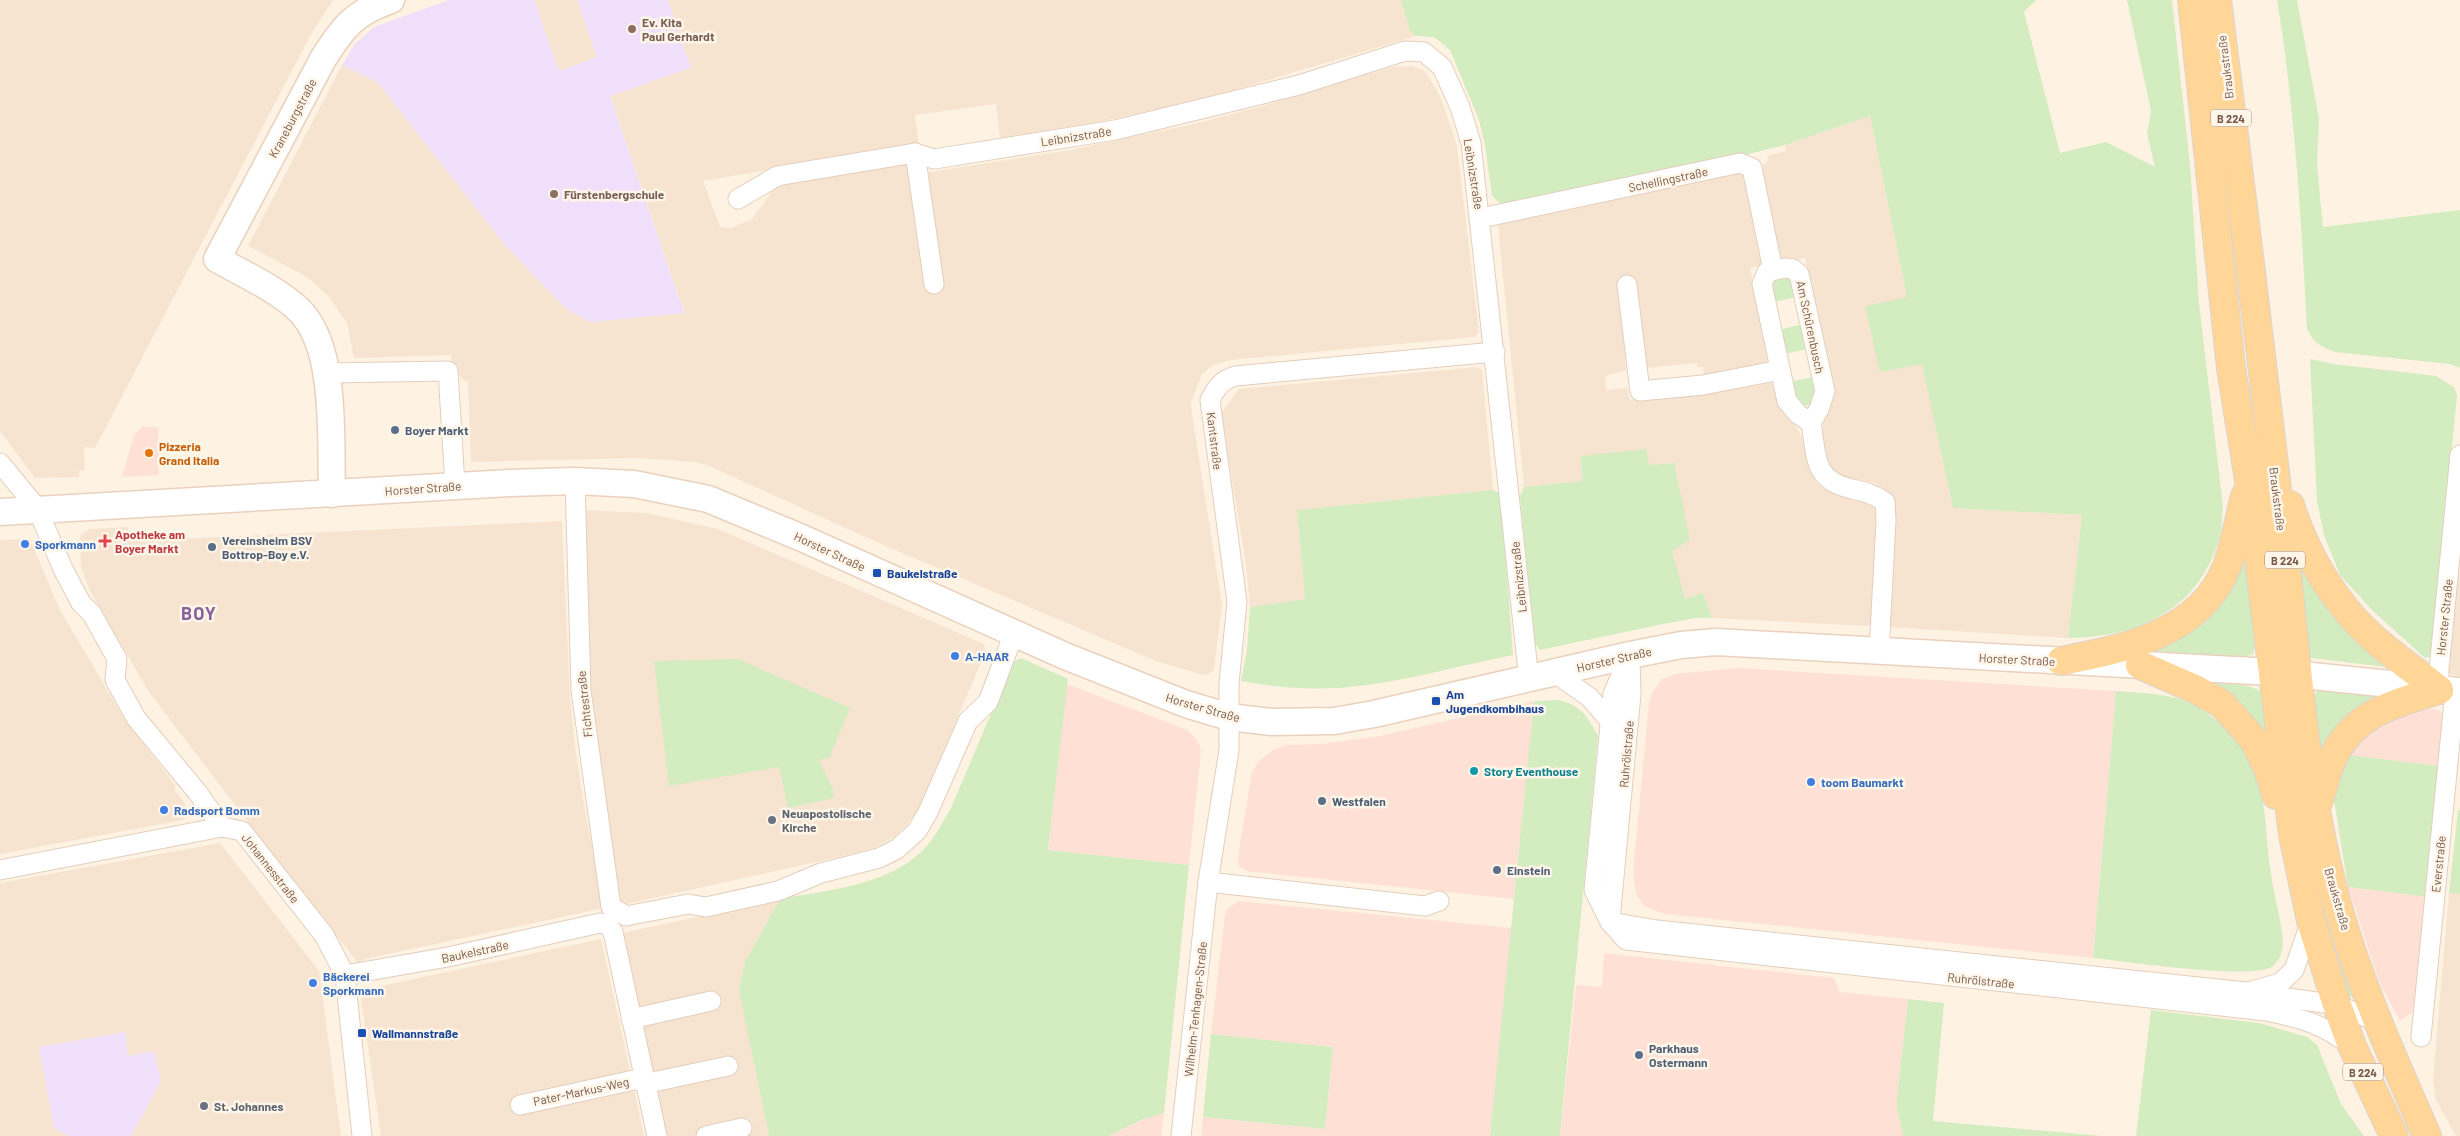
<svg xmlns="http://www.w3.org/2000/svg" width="2460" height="1136" font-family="Barlow,sans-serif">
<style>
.residential{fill:#f6e4d0}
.commercial{fill:#ffe0d5}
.education{fill:#efdffa}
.green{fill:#d3ecc0}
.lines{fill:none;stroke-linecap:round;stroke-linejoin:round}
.street-casing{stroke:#e3cebd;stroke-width:21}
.secondary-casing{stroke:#ead1bd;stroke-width:29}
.primary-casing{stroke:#dcd3cf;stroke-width:30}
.street{stroke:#fff;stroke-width:19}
.secondary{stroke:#fff;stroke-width:26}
.primary{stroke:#ffd698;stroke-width:28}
.education-dot{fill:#8d6e63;stroke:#fff6ea;stroke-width:2}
.service-dot{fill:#5c6f8a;stroke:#fff6ea;stroke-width:2}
.food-dot{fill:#e8710a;stroke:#fff6ea;stroke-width:2}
.health-dot{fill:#e0444e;stroke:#fff6ea;stroke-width:2}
.shop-dot{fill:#3f7fe0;stroke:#fff6ea;stroke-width:2}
.transit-dot{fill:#1a4fb4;stroke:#fff6ea;stroke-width:2}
.culture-dot{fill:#0f9aa8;stroke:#fff6ea;stroke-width:2}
.worship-dot{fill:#6b7280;stroke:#fff6ea;stroke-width:2}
.labels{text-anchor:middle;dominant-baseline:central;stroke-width:5;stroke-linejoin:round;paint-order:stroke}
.shield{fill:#fff6ea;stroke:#a08778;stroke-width:1}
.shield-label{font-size:11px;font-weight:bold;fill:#775747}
.education-label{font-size:12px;font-weight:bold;fill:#785e54;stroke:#fff6ea;text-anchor:start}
.street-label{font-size:12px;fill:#775747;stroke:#fff6ea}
.service-label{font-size:12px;font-weight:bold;fill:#4e5e75;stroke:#fff6ea;text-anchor:start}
.food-label{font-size:12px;font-weight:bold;fill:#c56008;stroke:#fff6ea;text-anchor:start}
.health-label{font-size:12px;font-weight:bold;fill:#be3a42;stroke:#fff6ea;text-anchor:start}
.shop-label{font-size:12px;font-weight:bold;fill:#366cbe;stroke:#fff6ea;text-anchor:start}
.transit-label{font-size:12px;font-weight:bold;fill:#164399;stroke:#fff6ea;text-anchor:start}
.culture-label{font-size:12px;font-weight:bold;fill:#0d838f;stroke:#fff6ea;text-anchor:start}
.worship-label{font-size:12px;font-weight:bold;fill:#5b616d;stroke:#fff6ea;text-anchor:start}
.district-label{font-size:18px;font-weight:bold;letter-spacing:1px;fill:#87619b;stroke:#fff6ea}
</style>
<rect width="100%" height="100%" fill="#fef2e2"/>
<g class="residential">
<polygon points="0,0 333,0 310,36 95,448 84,447 85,470 79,471 79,477 35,478 0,431"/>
<polygon points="534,0 577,0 597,57 559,71"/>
<polygon points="668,0 1401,0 1410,31 1416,36 1211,97 1067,129 1007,139 1000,137 996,104 915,115 919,145 703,181 720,227 731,228 752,219 778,183 921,159 923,173 1070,150 1194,124 1270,104 1392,67 1411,66 1423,70 1428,76 1441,98 1457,146 1479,332 1474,337 1231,360 1213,365 1202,374 1191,402 1192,414 1222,605 1214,669 1209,674 1203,675 1156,661 881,544 707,465 695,462 639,458 471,462 468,381 463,380 452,365 451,355 354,358 347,323 329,297 312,281 298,272 248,246 342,65 378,83 505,245 684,312 610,95 691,68"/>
<polygon points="1870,116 1907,297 1881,372 1922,363 1953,508 2082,515 2068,638 1889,627 1895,505 1890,495 1883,488 1874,483 1839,476 1828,465 1822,430 1830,398 1831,383 1805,258 1778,263 1761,167 1768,161 1767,156 1786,151 1785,145"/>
<polygon points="1743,171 1766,265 1750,268 1768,360 1761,366 1704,378 1703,367 1697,367 1697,363 1646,368 1635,280 1618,281 1620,306 1625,311 1629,348 1624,349 1626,370 1605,376 1606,390 1627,388 1630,400 1709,392 1768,382 1773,384 1778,405 1791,419 1802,437 1810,469 1817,484 1825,489 1873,502 1877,509 1871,624 1868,626 1712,618 1703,593 1685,599 1672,558 1674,463 1649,465 1581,457 1582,481 1524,487 1498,226 1504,221 1595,205 1594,200"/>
<polygon points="1478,367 1482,370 1493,490 1297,510 1305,599 1250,607 1246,564 1221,413 1239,389"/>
<polygon points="582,510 647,513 718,529 984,644 986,651 928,787 917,811 904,828 894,837 875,847 856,853 622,905 602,801 591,730"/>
<polygon points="562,521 570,697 575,747 585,811 604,908 365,959 358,963 285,871 149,692 90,591 81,567 80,536 90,529 128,527 129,541"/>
<polygon points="30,539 59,608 124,719 175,785 175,790 185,804 187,815 183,820 0,854 0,540"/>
<polygon points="2460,539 2460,676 2450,674 2447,671"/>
<polygon points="220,843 319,971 341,1136 0,1136 0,883"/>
<polygon points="2449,893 2460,894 2460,1136 2456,1136 2436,1100 2433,1079"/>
<polygon points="780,899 745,962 739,990 769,1136 666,1136 622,933"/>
<polygon points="601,939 631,1075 512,1101 513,1113 634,1088 644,1136 381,1136 361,999 362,990"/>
</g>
<g class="commercial">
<polygon points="142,427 158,427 159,475 122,477 134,435"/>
<polygon points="1738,668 2116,691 2093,958 1665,914 1644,906 1636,894 1633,873 1649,703 1652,693 1662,679 1675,674"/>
<polygon points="1067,684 1187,730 1198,741 1201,751 1189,865 1048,850"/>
<polygon points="1534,701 1515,899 1246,871 1239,866 1238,856 1252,772 1259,761 1273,750 1287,745 1322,744 1380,736"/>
<polygon points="2436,709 2442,713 2445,718 2441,766 2347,755 2363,727 2409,710"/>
<polygon points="2348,887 2428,897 2416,1010 2400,1021 2380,984"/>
<polygon points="1239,901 1512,928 1490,1136 1201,1136 1203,1117 1325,1129 1333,1047 1211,1034 1225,915 1227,909"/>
<polygon points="1604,953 1834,978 1840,992 1908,999 1897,1096 1897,1109 1903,1136 1560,1136 1576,985 1602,987"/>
<polygon points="1158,1113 1164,1113 1161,1136 1108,1136"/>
</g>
<g class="education">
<polygon points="449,0 534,0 559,71 597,57 577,0 668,0 691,68 610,96 684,313 590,322 565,308 505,245 378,83 342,65 355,44 374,27"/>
<polygon points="125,1032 128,1056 154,1051 161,1081 131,1136 69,1136 54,1128 39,1047"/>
</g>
<g class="green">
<path d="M1401,0H2036L2024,12L2060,153L2106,142L2155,167L2147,134L2151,111L2127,0H2172L2190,165L2199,303L2223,506C2222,517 2222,530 2219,540C2197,611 2138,637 2068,638L2082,515L1953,508L1922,364L1880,372L1865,306L1907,297L1870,116L1785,145L1682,171L1501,204L1492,196L1485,145L1479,120L1450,50L1434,37L1416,36L1410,31Z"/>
<path d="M2277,0H2297L2319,119L2317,165L2323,227L2460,210V368L2450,364L2335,352C2321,347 2313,343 2307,328C2301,218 2295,109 2277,0Z"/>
<polygon points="1773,276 1792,277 1796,297 1773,302 1768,286"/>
<polygon points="1802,324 1807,349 1784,354 1779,330"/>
<polygon points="2310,359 2334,364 2436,376 2454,387 2457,395 2432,656 2425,658 2373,611 2340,575 2324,535 2317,501"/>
<polygon points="1813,377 1818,387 1812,404 1805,406 1797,405 1789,382"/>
<polygon points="1646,449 1649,465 1674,463 1690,540 1672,551 1685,599 1703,593 1712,618 1696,618 1663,624 1540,650 1535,643 1520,496 1524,487 1582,481 1581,456"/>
<path d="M1493,490L1501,494L1513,655C1462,665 1411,680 1359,686C1321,691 1279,688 1241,681L1247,650L1250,607L1305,599L1297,510Z"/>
<path d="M2245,553C2248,573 2259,639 2253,654L2244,657L2155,651L2153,646Z"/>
<polygon points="2299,553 2387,663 2386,667 2311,658 2306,654 2293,559"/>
<path d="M1021,658L1068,679L1048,850L1189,865L1164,1113L1144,1119L1108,1136H769L739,991L745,962L780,899C826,890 885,886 921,852C934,840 942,823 951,808L1013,662Z"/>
<polygon points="738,659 850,708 829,758 819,760 833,790 834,798 788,808 779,767 669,786 654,661"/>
<path d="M2212,683C2227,685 2252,682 2262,693L2268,744Z"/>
<polygon points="2325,690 2381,695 2319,756 2312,697 2318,691"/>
<path d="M2116,691C2155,694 2187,693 2218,722C2230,733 2244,748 2251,763C2267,796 2265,832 2270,867C2273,892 2281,917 2283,942C2283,950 2280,960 2273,966C2255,981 2123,961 2093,958Z"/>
<path d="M1559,700C1582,706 1587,716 1598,736L1560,1136H1490L1534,701Z"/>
<polygon points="2347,755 2441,766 2428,897 2348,887 2333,793"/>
<polygon points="2458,810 2460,810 2460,894 2449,893"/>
<polygon points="2316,882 2351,983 2353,994 2350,997 2345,996 2340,992"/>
<polygon points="1908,999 1944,1003 1933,1121 2103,1136 1903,1136 1897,1109 1897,1096"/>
<polygon points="2151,1010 2259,1023 2307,1037 2317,1045 2341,1104 2364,1136 2136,1136"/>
<polygon points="1211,1034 1333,1047 1325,1129 1203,1117"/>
</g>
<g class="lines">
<g class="street-casing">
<g id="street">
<polyline points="915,153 934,284"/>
<polyline points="738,199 777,176 915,153 934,159 1115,130 1299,85 1405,51 1424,52 1442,67 1460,107 1471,143 1529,680"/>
<polyline points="1481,218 1740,163 1752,168 1773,270"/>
<polygon points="1785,268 1793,269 1799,274 1825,391 1819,409 1811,423 1798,414 1787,401 1762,284 1767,272"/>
<polyline points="1627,285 1640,391 1703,385 1780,370"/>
<polyline points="328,373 448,371 455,486"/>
<path d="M1811,423C1817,456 1812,480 1852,489C1865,492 1874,494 1885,502L1886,521L1879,652"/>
<polyline points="0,463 37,508 63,569 81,603 92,614 117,659 115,680 136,718 198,793 222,827"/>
<polyline points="575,481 581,690 611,907 626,916 688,904 706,907 778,891 821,873 879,858 897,849 917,831 928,812 968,721 988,702 1014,633"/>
<path d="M1630,655L1613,694L1594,890L1610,922L1626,940L2266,1011C2304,1019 2320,1023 2352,1046"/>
<polyline points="1555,673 1589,697 1611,722"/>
<polyline points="2439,690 2439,669 2460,455"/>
<polyline points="0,870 222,827 242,831 324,935 345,975 362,1136"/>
<polyline points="1208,882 1425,906 1439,901"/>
<polyline points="1610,920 1631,694 1630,661"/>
<polyline points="1610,922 1657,930 2246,992 2337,1005 2376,1021"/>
<polyline points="345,975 448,957 600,923 608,925 613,932 657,1136"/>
<polyline points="2252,991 2280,983 2294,970 2311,921"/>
<polyline points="631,1019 711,1001"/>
<polyline points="2421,1037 2455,691"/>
<polyline points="644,1084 728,1066"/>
<polyline points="520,1105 643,1078"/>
<polyline points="706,1136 742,1128"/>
<path d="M1181,1136L1208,882L1229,750V683L1237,602L1210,400C1216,388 1222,380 1235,376L1495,352"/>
</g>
</g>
<g class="secondary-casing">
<g id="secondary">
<path d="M332,494C330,443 338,350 300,311C279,290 243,274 217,259L323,59C343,27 355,12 391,0"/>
<polyline points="0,512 510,483 575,481 634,484 708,499 802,538 1065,656 1186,704 1229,717 1272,722 1334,721 1374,714 1630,655 1681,645 1716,642 2272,672 2460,691"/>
</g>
</g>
<g class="primary-casing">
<g id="primary">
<polyline points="2192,0 2231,368 2249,480 2293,835 2311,921 2337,1005 2352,1046 2394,1136"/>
<path d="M2217,0C2240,185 2264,371 2285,556C2297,665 2305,779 2332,885C2354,972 2391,1054 2427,1136"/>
<path d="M2290,505C2305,553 2334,603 2372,637C2393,656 2417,672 2439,690"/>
<path d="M2061,661C2123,649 2201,634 2227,566C2235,544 2239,519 2245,496"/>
<polyline points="2140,665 2195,689 2222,704 2254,740 2268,769 2276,795"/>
<path d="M2319,800C2324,786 2327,769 2334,755C2357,711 2395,704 2439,690"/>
</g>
</g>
<use href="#street" class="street"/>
<use href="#secondary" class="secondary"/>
<use href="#primary" class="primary"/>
</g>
<g class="education-dot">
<circle cx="632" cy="29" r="5"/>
<circle cx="554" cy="194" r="5"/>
</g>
<g class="service-dot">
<circle cx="395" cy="430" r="5"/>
<circle cx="212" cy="547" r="5"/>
<circle cx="1322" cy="801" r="5"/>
<circle cx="1497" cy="870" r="5"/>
<circle cx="1639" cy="1055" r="5"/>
</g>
<circle class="food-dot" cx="149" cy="453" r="5"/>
<path class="health-dot" d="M102.5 533.5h5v5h5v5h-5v5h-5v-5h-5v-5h5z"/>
<g class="shop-dot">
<circle cx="25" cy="544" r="5"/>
<circle cx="955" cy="656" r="5"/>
<circle cx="1811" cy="782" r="5"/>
<circle cx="164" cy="810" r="5"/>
<circle cx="313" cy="983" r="5"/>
</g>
<g class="transit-dot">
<rect x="872" y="568" width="10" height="10" rx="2.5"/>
<rect x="1431" y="696" width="10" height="10" rx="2.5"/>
<rect x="357" y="1028" width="10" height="10" rx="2.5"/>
</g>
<circle class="culture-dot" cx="1474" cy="771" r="5"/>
<g class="worship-dot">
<circle cx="772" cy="820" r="5"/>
<circle cx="204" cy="1106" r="5"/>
</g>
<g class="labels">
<g class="shield">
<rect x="2211" y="109.5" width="40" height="17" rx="4"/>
<rect x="2265" y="551.5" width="40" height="17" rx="4"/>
<rect x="2343" y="1063.5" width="40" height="17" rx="4"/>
</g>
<g class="shield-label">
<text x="2231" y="118">B 224</text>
<text x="2285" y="560">B 224</text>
<text x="2363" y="1072">B 224</text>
</g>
<g class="education-label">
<text x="642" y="22">Ev. Kita<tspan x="642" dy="14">Paul Gerhardt</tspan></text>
<text x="564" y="194">Fürstenbergschule</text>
</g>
<g class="street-label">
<text transform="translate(2225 67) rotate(-97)">Braukstraße</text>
<text transform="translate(292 118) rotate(-62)">Kraneburgstraße</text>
<text transform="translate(1076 136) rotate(-9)">Leibnizstraße</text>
<text transform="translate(1474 174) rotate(81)">Leibnizstraße</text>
<text transform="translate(1668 179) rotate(-12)">Schellingstraße</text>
<text transform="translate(1811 327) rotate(78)">Am Schürenbusch</text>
<text transform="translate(1215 441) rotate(83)">Kantstraße</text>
<text transform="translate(423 488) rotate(-4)">Horster Straße</text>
<text transform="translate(2278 499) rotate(83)">Braukstraße</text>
<text transform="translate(830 551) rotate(25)">Horster Straße</text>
<text transform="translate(1518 577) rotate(-96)">Leibnizstraße</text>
<text transform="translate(2444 617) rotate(-84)">Horster Straße</text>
<text transform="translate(1614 659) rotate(-13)">Horster Straße</text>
<text transform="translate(2017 659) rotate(3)">Horster Straße</text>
<text transform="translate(584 704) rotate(-96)">Fichtestraße</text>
<text transform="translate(1203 707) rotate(16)">Horster Straße</text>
<text transform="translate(1626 754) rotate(-85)">Ruhrölstraße</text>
<text transform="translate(2438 864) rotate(-84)">Everstraße</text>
<text transform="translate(271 868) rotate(52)">Johannesstraße</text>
<text transform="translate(2338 899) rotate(74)">Braukstraße</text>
<text transform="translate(475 951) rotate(-12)">Baukelstraße</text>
<text transform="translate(1981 980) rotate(6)">Ruhrölstraße</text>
<text transform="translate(1195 1009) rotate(-84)">Wilhelm-Tenhagen-Straße</text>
<text transform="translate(581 1091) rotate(-12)">Pater-Markus-Weg</text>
</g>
<g class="service-label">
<text x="405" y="430">Boyer Markt</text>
<text x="222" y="540">Vereinsheim BSV<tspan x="222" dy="14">Bottrop-Boy e.V.</tspan></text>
<text x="1332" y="801">Westfalen</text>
<text x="1507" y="870">Einstein</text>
<text x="1649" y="1048">Parkhaus<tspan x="1649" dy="14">Ostermann</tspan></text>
</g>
<g class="food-label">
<text x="159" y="446">Pizzeria<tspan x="159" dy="14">Grand Italia</tspan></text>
</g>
<g class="health-label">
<text x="115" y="534">Apotheke am<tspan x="115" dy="14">Boyer Markt</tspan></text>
</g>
<g class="shop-label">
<text x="35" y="544">Sporkmann</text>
<text x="965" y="656">A-HAAR</text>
<text x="1821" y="782">toom Baumarkt</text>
<text x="174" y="810">Radsport Bomm</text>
<text x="323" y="976">Bäckerei<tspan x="323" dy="14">Sporkmann</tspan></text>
</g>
<g class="transit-label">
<text x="887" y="573">Baukelstraße</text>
<text x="1446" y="694">Am<tspan x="1446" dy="14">Jugendkombihaus</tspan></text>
<text x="372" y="1033">Wallmannstraße</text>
</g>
<g class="culture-label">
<text x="1484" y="771">Story Eventhouse</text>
</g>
<g class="worship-label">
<text x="782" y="813">Neuapostolische<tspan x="782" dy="14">Kirche</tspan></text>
<text x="214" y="1106">St. Johannes</text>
</g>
<g class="district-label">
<text x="199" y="613">BOY</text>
</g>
</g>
</svg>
